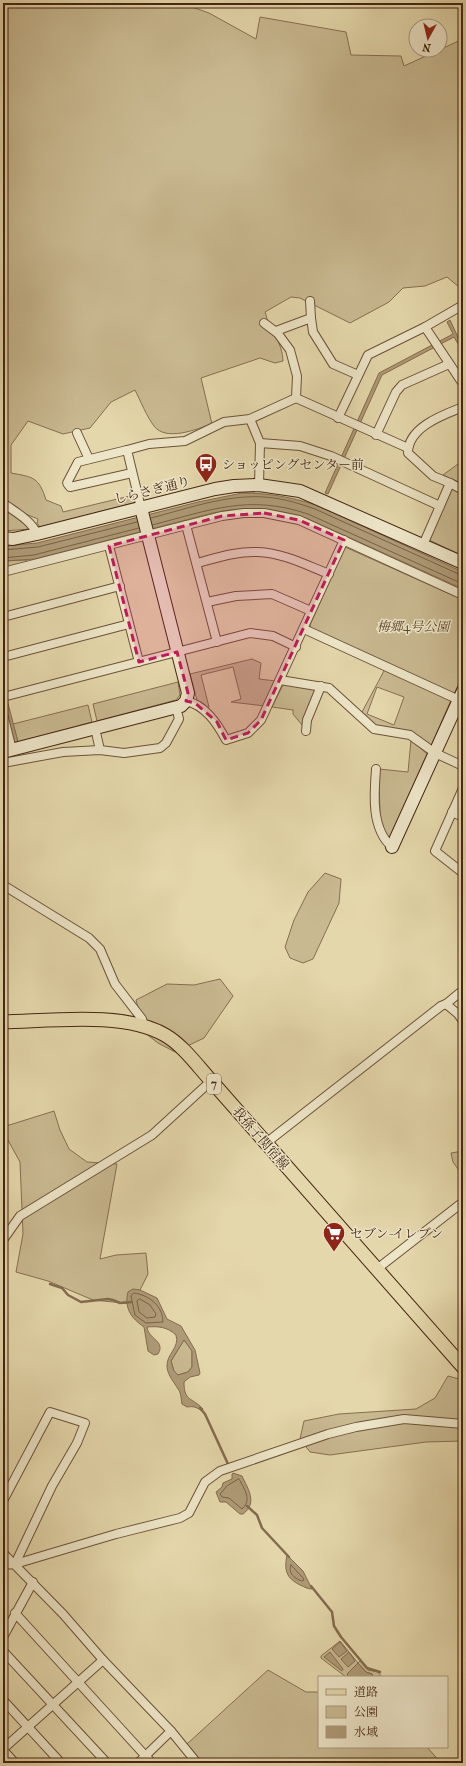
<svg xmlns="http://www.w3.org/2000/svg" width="466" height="1766" font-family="'IM FELL French Canon','Noto Serif JP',serif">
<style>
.green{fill:#c9b991;stroke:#876f51;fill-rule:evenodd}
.water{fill:#ae9a77;stroke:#846b4e;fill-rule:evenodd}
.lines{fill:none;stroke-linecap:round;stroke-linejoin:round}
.shore{stroke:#7a6044;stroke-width:1}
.stream{stroke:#846b4e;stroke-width:2.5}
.street-casing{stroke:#6d5238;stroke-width:10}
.secondary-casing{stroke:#452511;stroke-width:14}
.primary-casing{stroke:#452511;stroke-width:15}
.street{stroke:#ede5c8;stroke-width:8}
.secondary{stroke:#ede5c8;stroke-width:12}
.primary{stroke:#e4d7ab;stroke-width:13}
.marked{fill:#c2185b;fill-opacity:0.2;stroke:#c2185b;stroke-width:3;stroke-dasharray:8 5;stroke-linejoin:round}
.labels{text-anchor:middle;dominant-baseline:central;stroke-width:3;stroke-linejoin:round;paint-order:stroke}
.shield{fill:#ede5c8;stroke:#775f48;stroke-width:1}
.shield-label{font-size:12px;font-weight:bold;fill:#452511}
.poi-label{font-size:13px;fill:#452511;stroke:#ede5c8;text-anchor:start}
.street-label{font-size:13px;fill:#452511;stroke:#ede5c8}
.park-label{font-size:13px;font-style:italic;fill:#5f432b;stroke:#ede5c8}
</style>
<rect width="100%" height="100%" fill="#e4d7ab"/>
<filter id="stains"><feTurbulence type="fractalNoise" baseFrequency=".005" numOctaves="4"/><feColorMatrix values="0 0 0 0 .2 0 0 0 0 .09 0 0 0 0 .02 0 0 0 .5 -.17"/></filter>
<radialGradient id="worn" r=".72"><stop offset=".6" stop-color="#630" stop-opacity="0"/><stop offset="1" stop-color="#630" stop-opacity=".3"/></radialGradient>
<g class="green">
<path d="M15,3H181L209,13L256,39L260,17L346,32L351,55L401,56L404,66L463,39V287H459L447,277L425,286L403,288L389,302L350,323L300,298L291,297L265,312C269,329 283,343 283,361L275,363L260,358L201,378L212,424C197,429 166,442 154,426C147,417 140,400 135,390L111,402L90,428L63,434L28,421L11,445V473C33,477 39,477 46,500L61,506L63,512L134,495L136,501L133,503L40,527L37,523L38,519L3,505V4Z"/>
<polygon points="458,464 463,467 463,484 443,475"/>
<polygon points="452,488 463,494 463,556 429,540"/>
<polygon points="3,508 28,526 30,529 3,531"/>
<polygon points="345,547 463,600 463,674 454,694 311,628 310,625"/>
<polygon points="27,560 27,562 3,568 3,561"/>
<polygon points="252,659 261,663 259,679 276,681 265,706 231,702 241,699 233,667 201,675 209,707 206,708 197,700 190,674"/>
<path d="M385,669L451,700L431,746L376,726L362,712ZM377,687L404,697L394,725L367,714Z"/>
<polygon points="178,682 180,695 176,700 97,721 93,704"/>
<polygon points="284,683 315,690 316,691 302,725 293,714 293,710 272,707"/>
<polygon points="88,705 92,722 18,742 13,724"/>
<polygon points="411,740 427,754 390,837 387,837 380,818 379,769 408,772"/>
<polygon points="325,873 341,879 339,903 313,959 303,963 290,958 285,947 294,920 308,892"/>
<polygon points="220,979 233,996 204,1038 175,1052 158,1043 145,1033 136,1000 167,984 194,985"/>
<polygon points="54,1111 60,1130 69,1149 87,1162 117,1164 100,1259 116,1255 146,1253 148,1274 133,1304 93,1300 48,1281 16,1272 23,1234 20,1162 3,1131 3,1127"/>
<polygon points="463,1151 463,1176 453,1162 451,1153"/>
<polygon points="184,1340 192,1350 192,1367 188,1372 178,1375 174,1371 171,1361"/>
<polygon points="448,1376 463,1380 463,1441 426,1442 330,1455 310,1452 300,1439 304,1421 339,1414 416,1409 435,1398"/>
<polygon points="340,1641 358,1663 360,1661 368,1670 378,1672 382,1677 373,1677 372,1674 366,1672 358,1663 347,1675 349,1677 346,1677 321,1658 321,1656"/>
<polygon points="268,1670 306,1692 319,1692 319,1747 427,1747 441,1763 203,1763 187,1744"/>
</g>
<g class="water">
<polygon points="450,320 463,348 461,349 454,337 382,375 328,494 325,493 379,373 453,334 447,322"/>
<path d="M242,493C268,493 291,497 316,505L463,572V589L306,518C275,508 245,506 213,513L35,559L3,561V546L37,543L198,502Z"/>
<polygon points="3,684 18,742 3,745 3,741 13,739 3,700"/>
<path d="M133,1289L140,1290L157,1298L167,1319L181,1326L195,1350L200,1373L199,1375L190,1377L184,1382C184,1402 192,1397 203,1409L202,1411C196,1407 194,1406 187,1407L182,1404C181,1399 181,1392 178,1389C174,1382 168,1376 167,1367C166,1354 180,1348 176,1335C167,1327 159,1326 147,1327C148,1339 166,1341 158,1354L154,1355L148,1351L144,1327C131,1318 124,1308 128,1292ZM184,1340L192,1351V1367L188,1372L178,1375L174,1371L171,1361Z"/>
<path d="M233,1473L242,1476C248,1489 258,1503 243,1514H240L226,1502H220L216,1492L222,1487L223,1483L232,1479V1474Z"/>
<path d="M287,1555L303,1571L312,1589C307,1589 305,1587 300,1585C286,1578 284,1570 287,1555Z"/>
<polygon points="340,1642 347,1651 339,1657 332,1649"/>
<polygon points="330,1652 343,1669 342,1671 324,1657"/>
<polygon points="349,1652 355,1661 348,1667 341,1659"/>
<polygon points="358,1663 366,1672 372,1674 373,1677 349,1677 347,1674"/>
</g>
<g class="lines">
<g class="shore">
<path d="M151,518C190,508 232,492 274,498C288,500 301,504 315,509L463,576"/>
<path d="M152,525C211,510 248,494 308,514L463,584"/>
<polyline points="3,550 38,547 137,522"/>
<polyline points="3,558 34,555 139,528"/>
<path d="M134,1293C149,1295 163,1306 163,1322L146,1323L135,1315L131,1296Z"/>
<polygon points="140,1299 150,1305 156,1314 155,1317 147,1318 139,1312 137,1301"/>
<path d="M239,1479C245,1490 252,1500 242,1509L229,1498L222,1497L220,1494L227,1486Z"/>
<path d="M291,1565L304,1579L303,1581C296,1580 287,1573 291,1565Z"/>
</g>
<g class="stream">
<polyline points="50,1284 62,1288 68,1295 81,1302 108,1299 113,1300 120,1303 131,1302"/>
<polyline points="200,1408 205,1414 228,1464"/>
<polyline points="247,1506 257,1515 262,1528 289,1557"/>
<polyline points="311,1586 332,1612 334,1626 341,1637 367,1668 380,1672"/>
</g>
<g class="street-casing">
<g id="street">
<polyline points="310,301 311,318"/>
<polyline points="264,323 276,332"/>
<polyline points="425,327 463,305"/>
<polyline points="296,398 297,376 290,350 276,331 311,318 313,332 333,364 358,375"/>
<polyline points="296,398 408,448"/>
<polyline points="338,418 368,355 425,327 463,384"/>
<polyline points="250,419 260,443 259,485"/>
<polyline points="77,433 89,459"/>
<polyline points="376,435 396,392 402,385 449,364"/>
<polyline points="260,443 300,446 331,456 440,506"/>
<polyline points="127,450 78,462 67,483 70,487 132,473"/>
<polyline points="450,483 463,490"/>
<path d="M3,503C15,512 31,520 37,534"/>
<polyline points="141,508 127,450 149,444 185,441 224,422 250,419 296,398"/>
<polyline points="186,525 217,642"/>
<path d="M423,545L450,483L433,476L408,453C408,427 443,415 463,407"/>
<polyline points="109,546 139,662"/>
<path d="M197,563C216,558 237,551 258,552C283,553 306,565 329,574"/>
<polyline points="3,572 222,516 244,513 264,513 299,520 463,595"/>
<polyline points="207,602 236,596 272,594 311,611"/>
<polyline points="3,617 120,586"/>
<polyline points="304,629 459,700"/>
<polyline points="3,657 129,624"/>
<polyline points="280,680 329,688 374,729 410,735 435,753 463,766"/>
<polyline points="3,697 250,633 273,636 296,647"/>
<path d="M186,701C205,705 217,723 226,740L248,733L261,720L344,540"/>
<polyline points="3,714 12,750"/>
<polyline points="95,728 100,750"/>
<polyline points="306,731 307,720 321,686"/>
<polyline points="3,763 63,752 100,750 124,753 160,748 166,743 179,719 176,707"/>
<path d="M376,769C374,794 371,829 392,847"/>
<polyline points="463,788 435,851 463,873"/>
<polyline points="452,812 463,817"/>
<polyline points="3,885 89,938 100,949 115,984 142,1019 144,1025"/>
<polyline points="446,1004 463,990"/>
<polyline points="266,1143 441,1006 446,1004 458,1014 463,1021"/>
<polyline points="3,1240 20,1216 152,1135 211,1081"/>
<polyline points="377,1269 463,1202"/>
<polyline points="3,1501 50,1412 85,1423 77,1443 52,1486 15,1564"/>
<polyline points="3,1553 63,1614 103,1660 171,1731 197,1763"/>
<polyline points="3,1565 15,1564 116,1534 180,1518 189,1513 205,1482 220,1471 328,1434 356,1427 404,1419 463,1424"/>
<polyline points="15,1613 152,1763"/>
<polyline points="3,1637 33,1582"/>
<polyline points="3,1651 107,1763"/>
<polyline points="3,1700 61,1763"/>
<polyline points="3,1749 103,1660"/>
<polyline points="3,1750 15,1763"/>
<polyline points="138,1763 171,1731"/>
</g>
</g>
<g class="secondary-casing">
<g id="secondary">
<polyline points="3,538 13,539 37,534 215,489 234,486 259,485 300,491 463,563"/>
<polyline points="3,752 181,706 186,701 188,693 141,508"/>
<polyline points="392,847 463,691"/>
</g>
</g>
<g class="primary-casing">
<path id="primary" d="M3,1022C50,1021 124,1011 165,1035C184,1046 199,1068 214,1084L463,1367"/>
</g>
<use href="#street" class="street"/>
<use href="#secondary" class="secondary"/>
<use href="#primary" class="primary"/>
</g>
<path class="marked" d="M264,513L299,520L344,540L261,720L248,733L226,740L217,722L195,703L186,701L188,693L177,652L139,662L109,546L222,516Z"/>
<defs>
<g id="bus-pin" transform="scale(1.15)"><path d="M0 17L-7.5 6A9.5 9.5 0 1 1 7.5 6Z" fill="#8f2418" stroke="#ede5c8"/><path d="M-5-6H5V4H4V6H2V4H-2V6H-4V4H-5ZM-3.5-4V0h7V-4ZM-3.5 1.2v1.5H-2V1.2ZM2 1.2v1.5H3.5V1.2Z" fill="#fff"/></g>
<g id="supermarket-pin" transform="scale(1.15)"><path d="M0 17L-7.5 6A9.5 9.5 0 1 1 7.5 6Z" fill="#8f2418" stroke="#ede5c8"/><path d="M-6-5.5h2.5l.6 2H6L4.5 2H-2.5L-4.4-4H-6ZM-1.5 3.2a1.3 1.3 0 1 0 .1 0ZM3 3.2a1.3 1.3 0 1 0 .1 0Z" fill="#fff"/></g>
</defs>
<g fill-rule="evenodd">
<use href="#bus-pin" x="206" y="464"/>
<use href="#supermarket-pin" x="334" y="1233"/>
</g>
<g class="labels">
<rect class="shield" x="207" y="1074" width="14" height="20" rx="3"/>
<g class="shield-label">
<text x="214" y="1084">7</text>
</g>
<g class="poi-label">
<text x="222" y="464">ショッピングセンター前</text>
<text x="350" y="1233">セブン-イレブン</text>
</g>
<g class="street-label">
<text transform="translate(152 490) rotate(-14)">しらさぎ通り</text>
<text transform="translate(261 1138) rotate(49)">我孫子関宿線</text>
</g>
<g class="park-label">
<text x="413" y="626">梅郷4号公園</text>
</g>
</g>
<rect width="466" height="1766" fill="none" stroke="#e4d7ab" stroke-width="16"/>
<rect x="4" y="4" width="458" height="1758" fill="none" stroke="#452511" stroke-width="2"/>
<rect x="8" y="8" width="450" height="1750" fill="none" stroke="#452511"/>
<rect x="318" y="1676" width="130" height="72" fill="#ede5c8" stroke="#aa987f"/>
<rect x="326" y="1689" width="20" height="6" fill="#e4d7ab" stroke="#aa987f"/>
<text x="354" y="1696" font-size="12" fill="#452511">道路</text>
<rect x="326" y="1706" width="20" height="12" fill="#c9b991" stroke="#aa987f"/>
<text x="354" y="1716" font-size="12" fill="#452511">公園</text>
<rect x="326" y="1726" width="20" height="12" fill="#ae9a77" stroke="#aa987f"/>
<text x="354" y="1736" font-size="12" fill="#452511">水域</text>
<g transform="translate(428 38) rotate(188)"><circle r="19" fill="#ede5c8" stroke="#aa987f"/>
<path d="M0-3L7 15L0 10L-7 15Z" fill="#8f2418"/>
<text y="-6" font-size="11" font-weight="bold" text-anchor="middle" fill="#452511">N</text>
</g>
<rect width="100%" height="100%" filter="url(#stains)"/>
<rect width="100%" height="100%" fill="url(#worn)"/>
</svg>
